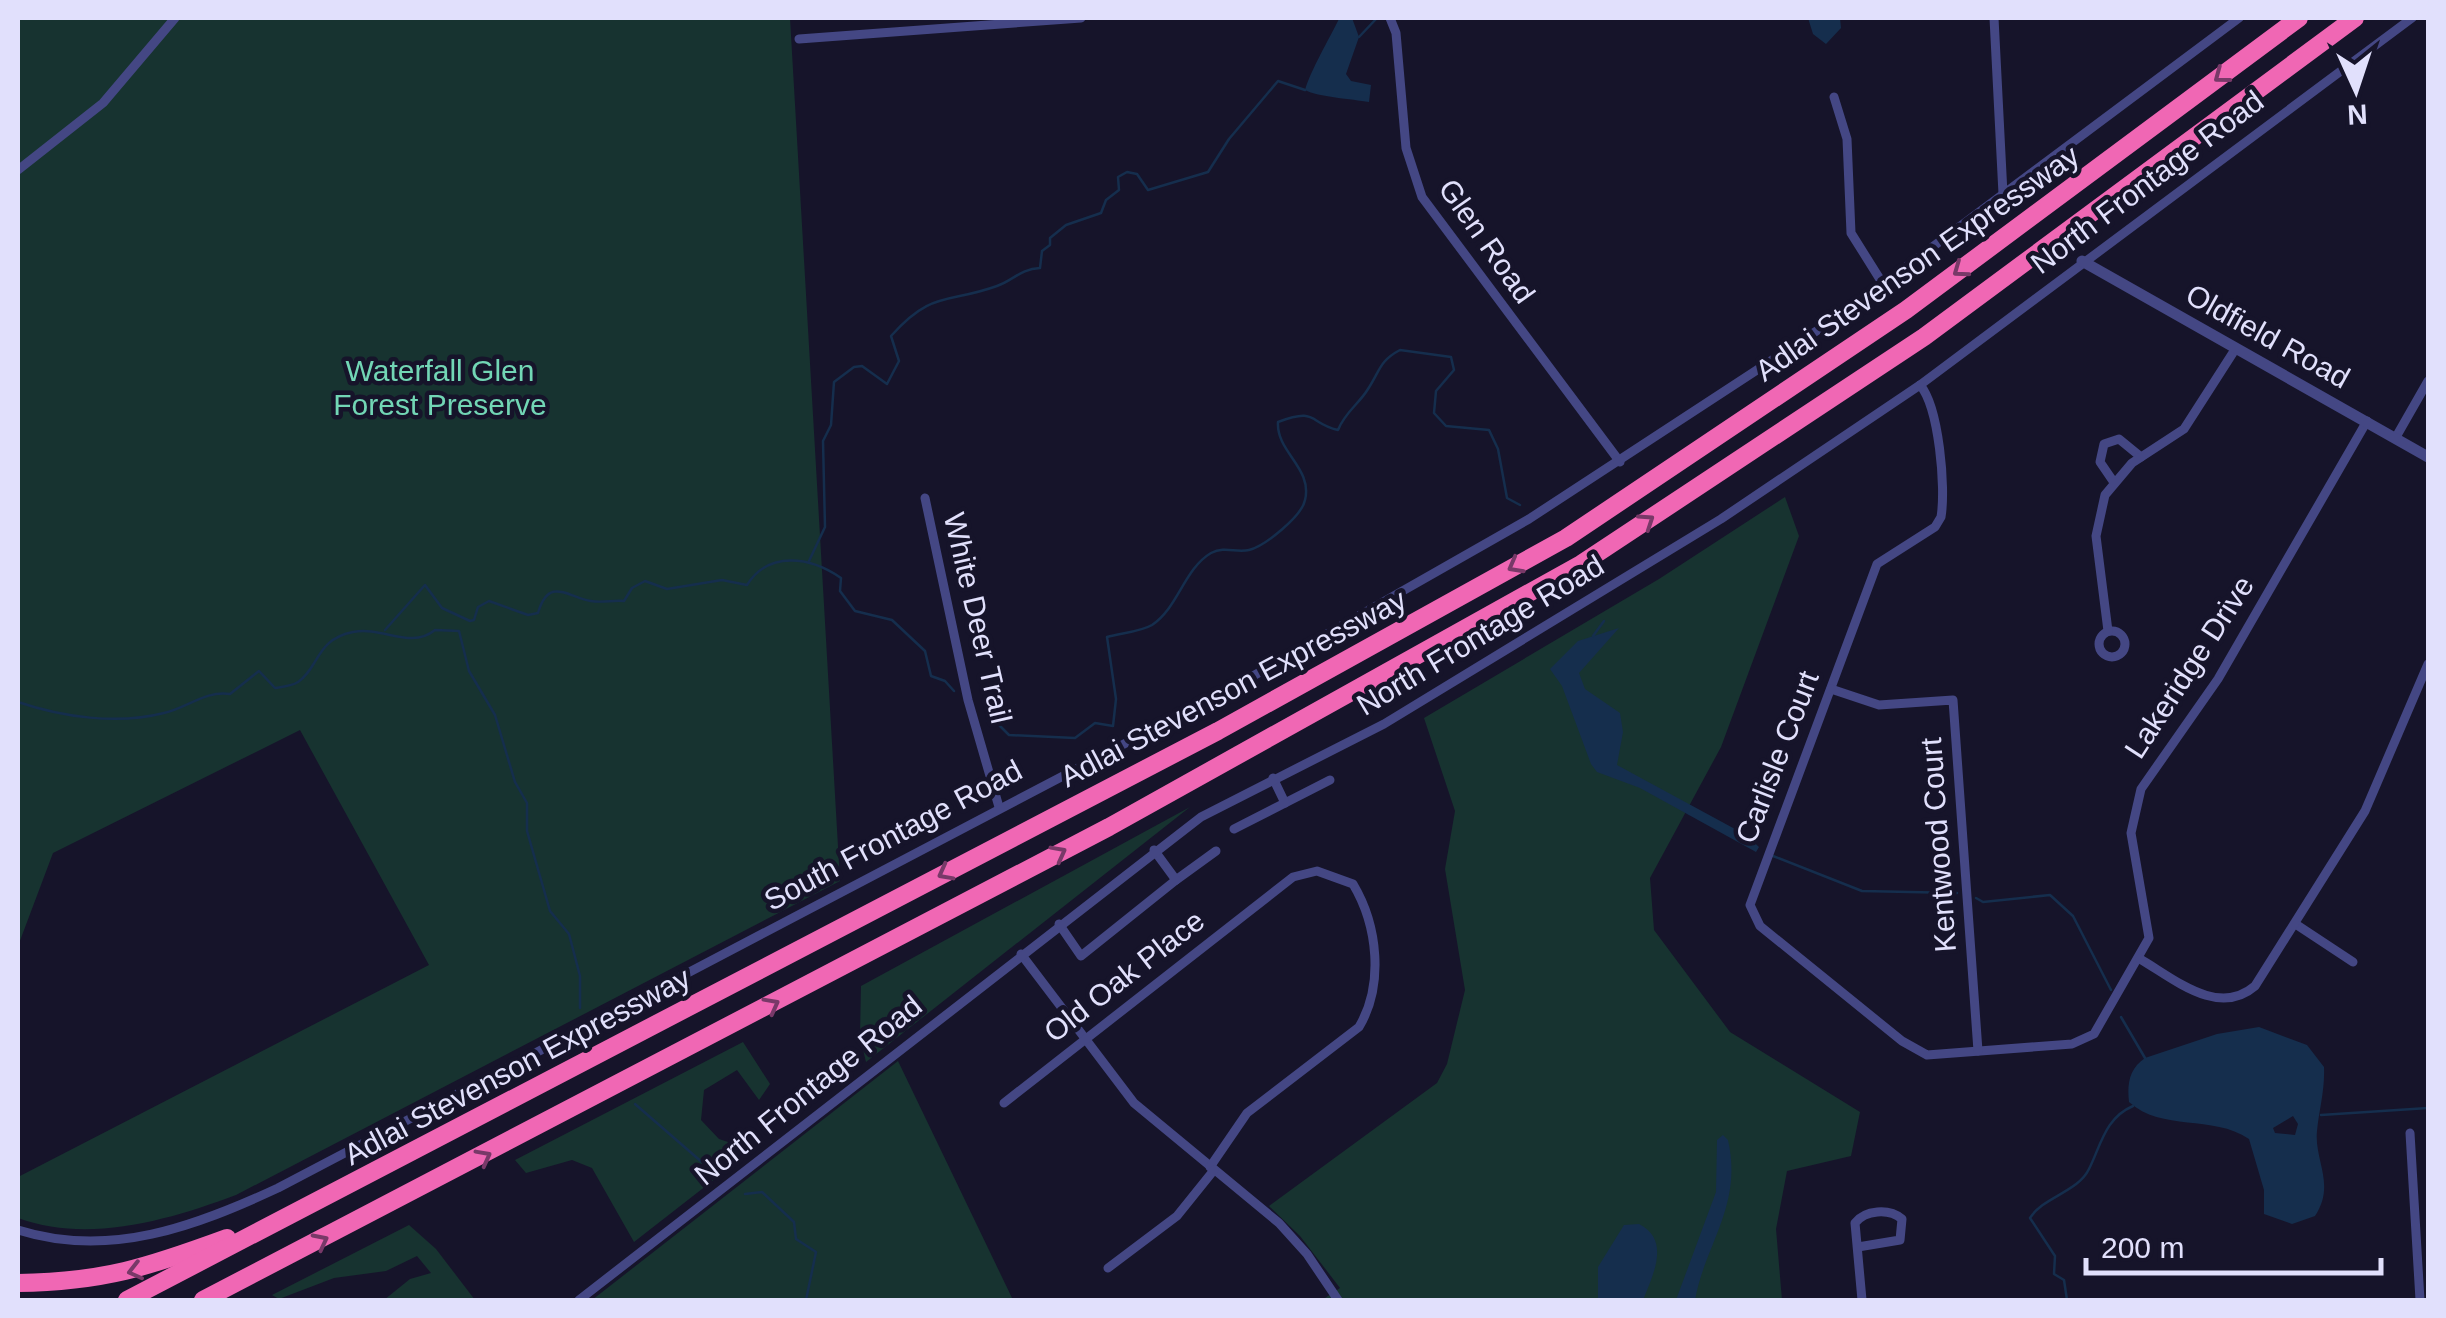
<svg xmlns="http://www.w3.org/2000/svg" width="2446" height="1318" font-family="Arial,sans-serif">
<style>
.green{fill:#173330}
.water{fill:#152e4d;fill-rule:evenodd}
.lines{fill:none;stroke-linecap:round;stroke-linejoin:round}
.stream{stroke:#152e4d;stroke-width:2.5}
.minor{stroke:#444784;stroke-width:9}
.tertiary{stroke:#444784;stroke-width:11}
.motorway{stroke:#f067b4;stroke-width:18}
.oneway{stroke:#783968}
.labels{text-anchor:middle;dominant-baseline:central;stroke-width:9;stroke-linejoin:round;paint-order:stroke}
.street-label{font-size:30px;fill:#e1e0fc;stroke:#16142a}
.park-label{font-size:30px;fill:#72d6b5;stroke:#16142a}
</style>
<rect width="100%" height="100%" fill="#16142a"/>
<g class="green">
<path d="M18,18H790L840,881L236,1195C169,1220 88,1244 18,1218V1177L429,965L300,730L53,853L18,946Z"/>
<polygon points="1785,497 1799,536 1721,747 1650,878 1654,930 1730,1032 1860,1112 1851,1156 1787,1171 1776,1229 1782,1300 1322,1300 1340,1288 1300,1236 1269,1206 1437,1083 1447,1064 1465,990 1445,869 1455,811 1424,718 1659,579"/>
<polygon points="1190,807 866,1062 860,1037 861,986"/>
<polygon points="743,1042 770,1084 759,1100 737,1070 704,1090 701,1120 719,1139 752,1150 634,1242 592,1168 572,1160 526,1173 515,1160"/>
<polygon points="898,1061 1013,1300 592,1300"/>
<polygon points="409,1225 436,1249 475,1300 384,1300 410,1279 431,1273 417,1256 386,1271 334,1278 279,1299 272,1295"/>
</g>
<g class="water">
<path d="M1352,18L1359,37L1346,74L1351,81L1371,85L1369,102C1352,99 1318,97 1305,90C1310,72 1330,37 1339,19Z"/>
<polygon points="1808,18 1840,18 1841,28 1826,44 1813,34"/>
<polygon points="1619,628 1579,673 1585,689 1620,713 1623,732 1617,765 1746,835 1759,847 1756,852 1640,788 1597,772 1591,764 1562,686 1550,669 1578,641"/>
<path d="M2259,1027L2307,1045L2324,1067C2325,1090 2319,1110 2317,1131C2314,1161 2336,1184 2315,1216L2292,1224L2264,1214V1190L2249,1139C2212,1114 2162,1132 2129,1102C2127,1084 2129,1069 2145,1058L2217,1034ZM2293,1116L2298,1124L2295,1135L2275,1133L2273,1128Z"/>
<path d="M1723,1135L1728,1140C1743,1205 1705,1244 1695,1300H1676L1716,1192L1717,1140Z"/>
<path d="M1639,1224C1671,1240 1653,1275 1643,1300H1598V1267L1624,1225Z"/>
</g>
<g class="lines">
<g class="stream">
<polyline points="1359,37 1377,18"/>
<path d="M809,561L825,527L823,441L831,425L834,382L854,367L862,366L887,384L899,361L891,336C932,290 947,304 997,286C1014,280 1020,269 1040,268L1042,251L1050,245V238L1066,225L1101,213L1106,200L1119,190L1118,177L1127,172L1137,174L1148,190L1208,172L1229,139L1278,81L1305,90"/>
<path d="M385,630L425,585L442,608L470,621L474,620L478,607L489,601L528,615L538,613C549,575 569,598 591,601C602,603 613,600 624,601L632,588L645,581L667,589L722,580L747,585C769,550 811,557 841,578L840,591L855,611L892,620L925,651L931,676L945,681L954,691"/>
<polyline points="1593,636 1604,621"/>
<path d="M18,702C62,717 117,725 164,713C187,708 206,690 230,694L259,671L275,688C282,687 292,686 298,682C319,668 316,639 353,632C383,626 410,650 435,630L459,631L469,671L495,715L515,782L527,803V831L550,911L569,934L580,976V1008"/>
<path d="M988,721L992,718L1009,735L1075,738L1095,723L1113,726L1116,699L1107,637C1121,633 1140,632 1152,625C1178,608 1184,569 1211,553C1225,546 1236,553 1249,550C1265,546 1302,516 1305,500C1313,468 1276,452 1278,422C1318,407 1308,423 1338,430C1345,412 1359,404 1368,389C1380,371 1379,361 1400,350L1451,357L1454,370L1436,391L1434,413L1446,426L1489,430L1498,449L1507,498L1520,505"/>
<polyline points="1773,856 1862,891 1957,893"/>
<polyline points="1976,898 1983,902 2050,895 2073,916 2111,990"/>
<polyline points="2121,1017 2145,1058"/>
<polyline points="635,1104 711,1170"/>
<polyline points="2321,1115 2428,1108"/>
<polyline points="745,1194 762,1192 794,1222 796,1239 816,1252 806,1300"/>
<path d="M2067,1300L2064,1280L2054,1274L2055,1256L2030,1218C2043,1197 2078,1192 2089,1169C2101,1145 2105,1118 2133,1106"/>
</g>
<g class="minor">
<polyline points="1390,18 1396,33 1406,148 1422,197 1620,462"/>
<polyline points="1994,18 2003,194"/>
<polyline points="799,39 1081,18"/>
<polyline points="1834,97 1847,139 1851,233 1883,284"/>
<polyline points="18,170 103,103 175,18"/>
<path d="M1920,385C1939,407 1946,488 1941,517L1935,527L1877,564L1750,905L1760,926L1902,1041L1927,1055L2072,1044L2094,1034L2149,938L2131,833L2141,789L2218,679L2367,421"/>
<polyline points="2396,437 2428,381"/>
<polyline points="2113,481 2100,462 2104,444 2119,439 2141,457"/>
<polyline points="925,498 968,700 999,807"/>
<circle cx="2112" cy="644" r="13"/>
<polyline points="2108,631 2096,536 2105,495 2132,463 2184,429 2236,348"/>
<polyline points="1831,689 1879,705 1953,700 1978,1051"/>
<polyline points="1285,803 1330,780"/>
<polyline points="1234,829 1285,803 1273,778"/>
<polyline points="1176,880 1216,851"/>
<polyline points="1059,924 1081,956 1176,880 1154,850"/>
<polyline points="2297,925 2353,962"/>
<polyline points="1021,954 1134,1103 1279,1223 1307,1254 1338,1300"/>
<path d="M2140,959C2173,978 2218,1018 2255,986L2365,811L2428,664"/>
<path d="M1004,1103L1293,877L1317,871L1353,884C1378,926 1384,985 1359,1027L1247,1113L1210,1167"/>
<polyline points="2410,1133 2420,1300"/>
<path d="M18,1230C110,1259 196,1226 278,1188L1246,680L1529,519L1844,313L2239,18"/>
<path d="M1858,1247L1900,1240L1902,1219C1889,1208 1865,1210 1855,1223L1862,1300"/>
<polyline points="1108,1268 1177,1216 1214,1170"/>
<polyline points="579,1300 1201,817 1384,724 1721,519 1920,385 2412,18"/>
</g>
<polyline class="tertiary" points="2082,261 2428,457"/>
<g class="motorway">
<path d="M18,1283C103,1282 148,1267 227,1238"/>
<polyline points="127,1300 1218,731 1566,538 1906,310 2299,18"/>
<polyline points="203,1300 1109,827 1581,564 1924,337 2355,18"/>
</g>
</g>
<defs><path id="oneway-chevron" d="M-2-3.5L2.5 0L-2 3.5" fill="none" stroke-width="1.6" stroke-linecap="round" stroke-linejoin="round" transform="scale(2.5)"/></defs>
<g class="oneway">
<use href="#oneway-chevron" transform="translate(2221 76) rotate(143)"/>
<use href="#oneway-chevron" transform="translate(1960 270) rotate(144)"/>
<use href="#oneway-chevron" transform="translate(1647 521) rotate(-34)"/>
<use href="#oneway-chevron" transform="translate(1515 566) rotate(151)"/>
<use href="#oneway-chevron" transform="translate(1059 853) rotate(-28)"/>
<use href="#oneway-chevron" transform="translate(945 873) rotate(152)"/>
<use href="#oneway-chevron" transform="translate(772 1005) rotate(-28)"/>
<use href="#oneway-chevron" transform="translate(484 1157) rotate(-28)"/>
<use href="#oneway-chevron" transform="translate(321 1241) rotate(-27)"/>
<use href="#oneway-chevron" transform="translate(135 1271) rotate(166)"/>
</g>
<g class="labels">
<g class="street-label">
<text transform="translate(2147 182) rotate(-37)">North Frontage Road</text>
<text transform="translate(1487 241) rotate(55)">Glen Road</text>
<text transform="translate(1917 263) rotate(-35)">Adlai Stevenson Expressway</text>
<text transform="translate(2268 336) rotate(29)">Oldfield Road</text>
<text transform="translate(978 618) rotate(77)">White Deer Trail</text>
<text transform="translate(1480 635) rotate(-31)">North Frontage Road</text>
<text transform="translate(2189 667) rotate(-57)">Lakeridge Drive</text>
<text transform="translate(1233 688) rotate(-28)">Adlai Stevenson Expressway</text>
<text transform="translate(1777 757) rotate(-69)">Carlisle Court</text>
<text transform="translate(893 835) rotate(-28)">South Frontage Road</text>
<text transform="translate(1938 845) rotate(-94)">Kentwood Court</text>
<text transform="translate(1124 976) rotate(-38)">Old Oak Place</text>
<text transform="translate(517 1066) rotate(-28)">Adlai Stevenson Expressway</text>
<text transform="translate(808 1090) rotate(-39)">North Frontage Road</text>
</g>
<g class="park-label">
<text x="440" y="370">Waterfall Glen<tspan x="440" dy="34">Forest Preserve</tspan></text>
</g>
</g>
<rect width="2446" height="1318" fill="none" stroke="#e1e0fc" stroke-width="40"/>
<g transform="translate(2356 90) rotate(177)" stroke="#16142a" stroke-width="8" paint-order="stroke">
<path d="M0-8L18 38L0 25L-18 38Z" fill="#e1e0fc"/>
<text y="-15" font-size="28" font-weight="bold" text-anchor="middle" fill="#e1e0fc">N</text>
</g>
<path d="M2086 1258v15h295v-15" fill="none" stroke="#e1e0fc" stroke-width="5"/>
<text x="2101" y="1258" font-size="30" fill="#e1e0fc" stroke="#16142a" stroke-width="8" paint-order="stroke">200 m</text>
</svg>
